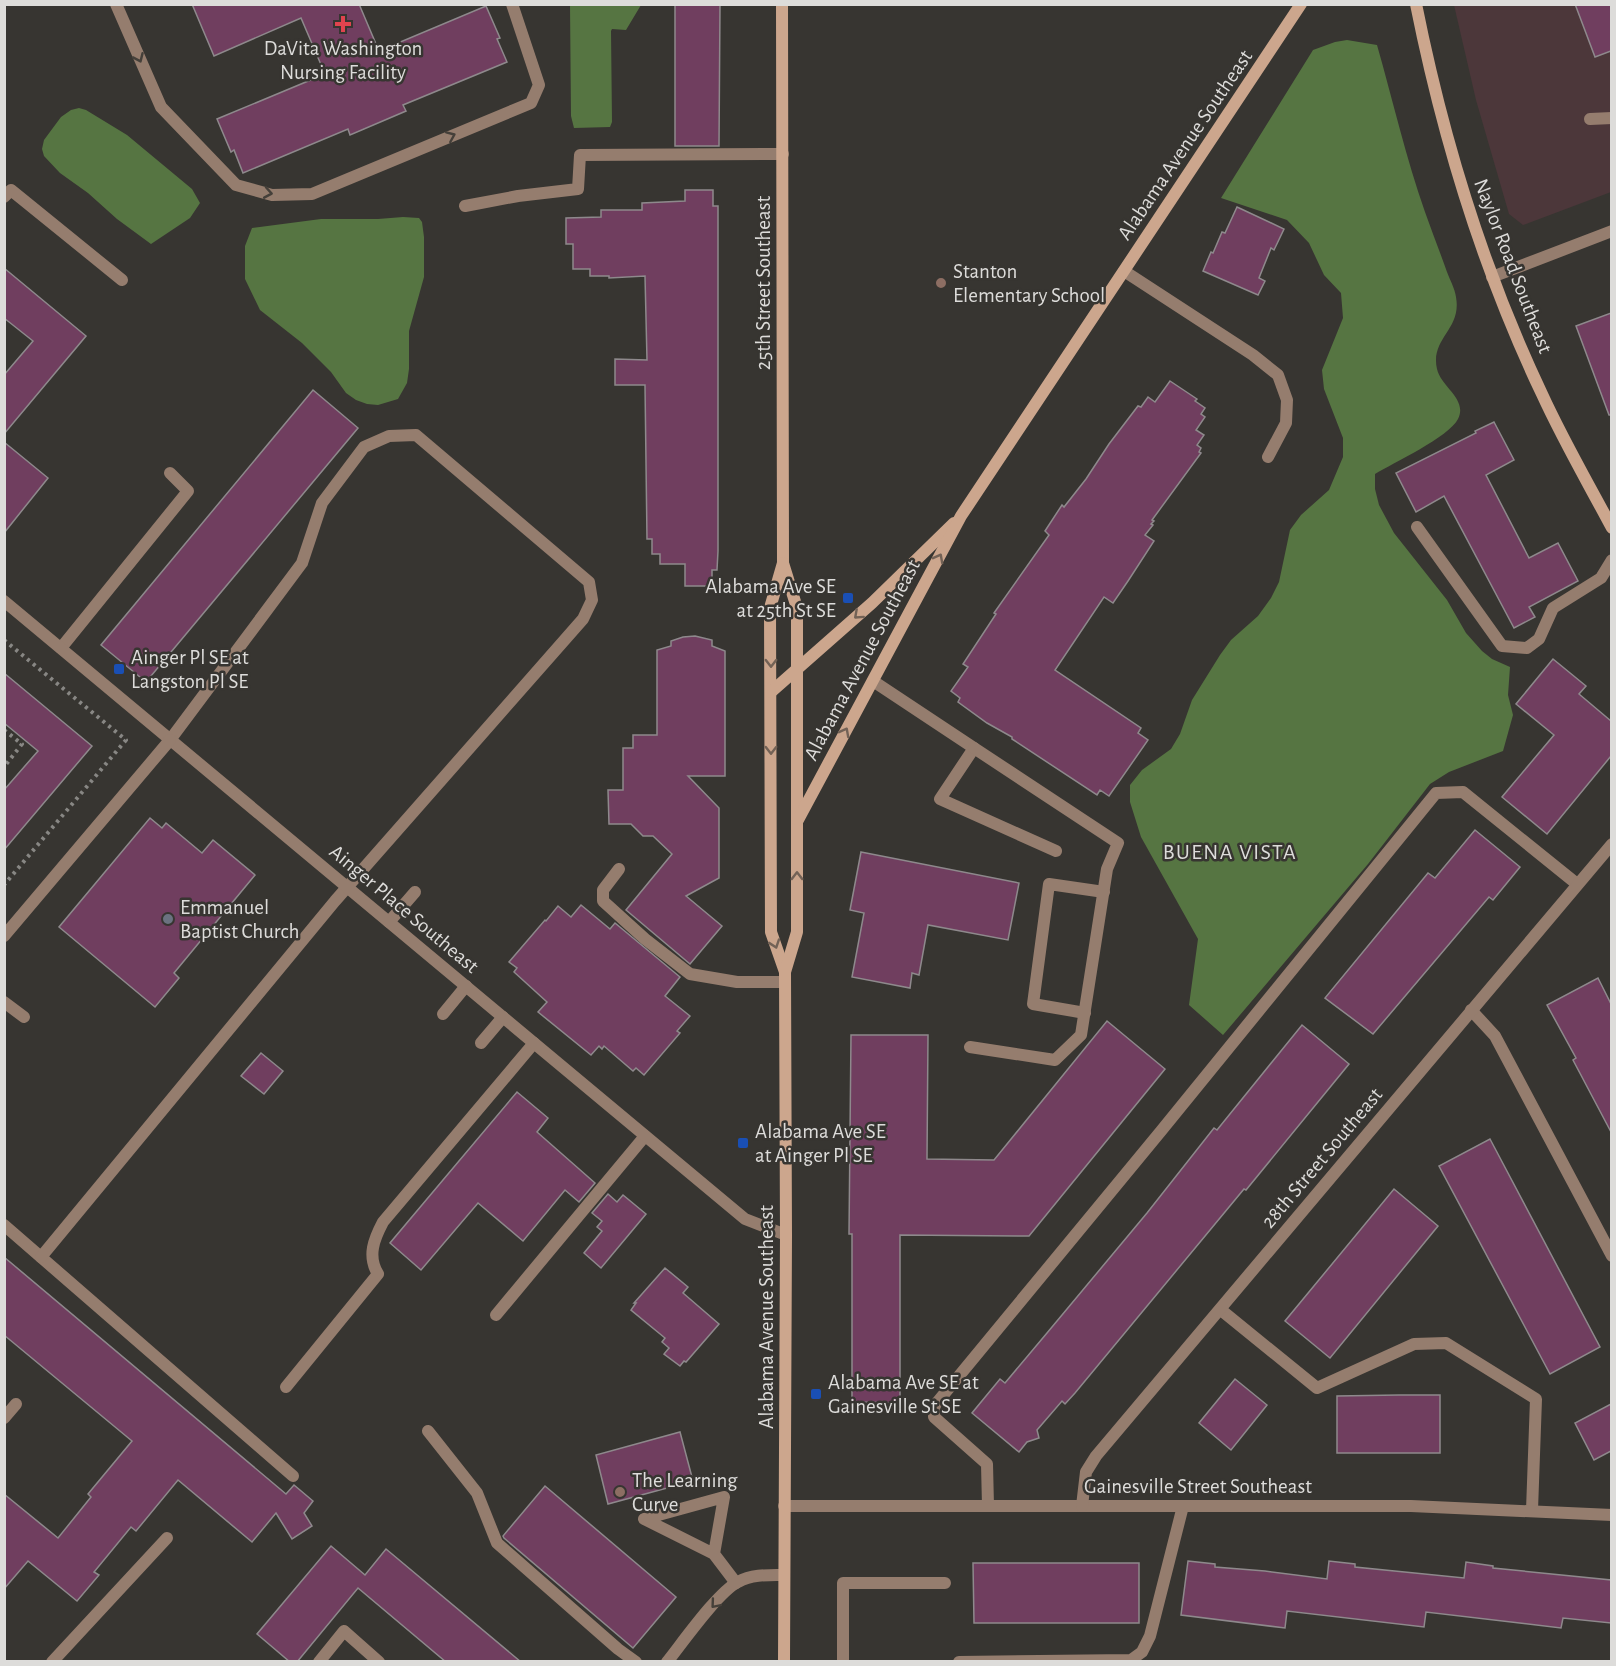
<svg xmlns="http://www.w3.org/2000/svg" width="1616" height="1666" font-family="'Alegreya Sans',sans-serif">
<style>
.commercial{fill:#4c373a}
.forest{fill:#567542}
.building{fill:#703e5f;stroke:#8e898c;stroke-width:1.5}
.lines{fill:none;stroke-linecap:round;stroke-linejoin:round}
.path{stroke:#888784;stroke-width:4;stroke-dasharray:3 4.5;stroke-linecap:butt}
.lane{stroke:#957d6e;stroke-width:12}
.street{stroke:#957d6e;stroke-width:12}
.secondary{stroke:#cca68d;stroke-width:12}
.oneway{stroke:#45403a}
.oneway2{stroke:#736256}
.health-dot{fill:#e0444e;stroke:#373531;stroke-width:2}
.education-dot{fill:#8d6e63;stroke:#373531;stroke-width:2}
.transit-dot{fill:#1a4fb4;stroke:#373531;stroke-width:2}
.worship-dot{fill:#6b7280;stroke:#373531;stroke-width:2}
.labels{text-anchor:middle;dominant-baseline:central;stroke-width:5;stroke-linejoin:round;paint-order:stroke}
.poi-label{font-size:21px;fill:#dddcda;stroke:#373531;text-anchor:start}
.street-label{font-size:21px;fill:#dddcda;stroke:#373531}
.neighbourhood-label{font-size:22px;letter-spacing:1.5px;fill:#dddcda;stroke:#373531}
</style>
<rect width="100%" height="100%" fill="#373531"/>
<polygon class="commercial" points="1454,5 1611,5 1611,192 1523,225 1509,214 1476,100"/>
<g class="forest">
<polygon points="570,5 641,5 626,30 612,29 611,31 612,122 610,127 574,128 571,116"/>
<path d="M1347,40L1377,45C1393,101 1406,158 1425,212C1432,232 1440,252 1447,272C1450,280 1455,289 1456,297C1462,330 1430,338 1437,369C1441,387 1468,399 1458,419C1449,437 1393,463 1375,474V489L1379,505L1394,533L1447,600L1466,633L1482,651L1492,659L1510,667L1508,695L1513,715L1503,751L1449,772L1430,784L1368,864L1223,1035L1189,1005L1198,939L1141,837L1130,802V785L1142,770L1171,749L1180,734L1192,700L1220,655L1231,640L1258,616L1271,598L1279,582L1290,530L1301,515L1329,490L1343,457V438L1324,389L1322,370L1343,318L1341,293L1324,275L1309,243L1287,220L1221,198L1313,50L1335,42Z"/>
<polygon points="79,108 86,110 127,135 192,189 200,203 190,218 151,244 117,219 88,193 60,173 44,156 42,149 44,140 61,117 71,110"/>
<polygon points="403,217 419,218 422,222 424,237 424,277 409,331 409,369 407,383 398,399 378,405 367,404 356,400 346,393 331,372 302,343 260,310 245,279 245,246 252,228 321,219 378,219"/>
</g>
<g class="building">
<polygon points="192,4 359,4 379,51 486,6 500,38 497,39 507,62 403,105 406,111 350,135 348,129 243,173 234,150 231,152 217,119 325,74 301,18 214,56"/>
<polygon points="675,4 720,4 719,146 675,146"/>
<polygon points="1575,4 1611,4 1611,51 1595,57"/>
<polygon points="685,190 713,190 713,206 718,206 718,551 717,570 712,570 712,586 685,586 685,564 660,564 660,554 652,554 652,539 647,539 645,385 615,385 615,359 647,360 645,276 609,278 609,276 590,276 590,269 573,269 573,244 566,244 566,218 601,217 601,210 642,210 642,203 685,201"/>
<polygon points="1237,207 1284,229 1274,250 1271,248 1259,278 1265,281 1258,295 1203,271 1211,252 1213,253 1222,232 1225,233"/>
<polygon points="4,268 86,336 4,434 4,375 33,341 4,318"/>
<polygon points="1611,313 1611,415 1609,415 1576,326"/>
<polygon points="1170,381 1197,399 1195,401 1205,408 1201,414 1205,417 1196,430 1204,435 1197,445 1201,448 1199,452 1201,453 1152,520 1154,521 1151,524 1153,525 1145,535 1154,541 1128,581 1113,603 1104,597 1055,670 1141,728 1138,733 1148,740 1109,796 1100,790 1097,795 1012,739 1012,737 987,723 958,702 960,698 951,691 968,667 963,664 996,614 994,613 1049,535 1045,531 1062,505 1064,507 1086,479 1109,444 1138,406 1141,407 1148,397 1155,402"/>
<polygon points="313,390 358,428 146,682 101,645"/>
<polygon points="1494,422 1514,460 1486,475 1529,558 1558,543 1578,581 1529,607 1535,617 1514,628 1444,496 1416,512 1396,473 1476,433 1475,431"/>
<polygon points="4,442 48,478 4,533"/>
<polygon points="695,636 712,640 712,646 725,651 725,776 688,776 719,808 719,878 686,896 722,926 690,964 626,910 672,854 653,836 643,836 631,824 609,824 608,790 623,790 623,748 633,748 633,735 657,735 657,650 671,646 671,641 683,637"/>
<polygon points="1553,659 1586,686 1579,694 1611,721 1611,756 1547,834 1502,797 1554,735 1516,704"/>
<polygon points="4,673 92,746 4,850 4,790 38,751 4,723"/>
<polygon points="150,818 162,828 166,823 202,853 213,840 255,875 174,973 179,978 155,1007 59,927"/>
<polygon points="1475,830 1520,867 1493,900 1489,897 1373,1034 1325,998 1428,873 1435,878"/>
<polygon points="861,852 1019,883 1008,940 928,925 919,975 912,973 910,988 852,977 864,913 850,910"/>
<polygon points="581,905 610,929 615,923 680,977 665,996 690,1016 677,1031 680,1033 644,1075 636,1068 633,1071 604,1046 602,1049 599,1046 591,1055 538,1012 547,1002 514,972 517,968 509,962 545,920 546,921 558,906 571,917"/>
<polygon points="1598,978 1611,1004 1611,1132 1573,1060 1576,1058 1547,1005"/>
<polygon points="1107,1021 1165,1069 1029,1236 900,1235 900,1403 852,1402 852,1234 849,1234 851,1035 928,1035 927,1159 994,1160"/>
<polygon points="1302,1025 1349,1064 1246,1190 1244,1189 1075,1393 1065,1404 1062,1401 1037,1430 1039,1438 1027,1442 1019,1452 972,1413 1000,1379 1005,1383 1047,1333 1147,1213 1214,1128 1217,1130"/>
<polygon points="261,1053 283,1071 264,1094 241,1076"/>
<polygon points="517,1092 548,1118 537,1132 595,1183 579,1202 565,1190 523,1241 478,1203 421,1270 390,1243"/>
<polygon points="1490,1139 1600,1347 1550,1374 1439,1166"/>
<polygon points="1394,1189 1438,1226 1330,1358 1285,1321"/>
<polygon points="608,1194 617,1202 623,1195 646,1214 601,1268 584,1253 602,1231 597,1227 602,1221 592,1213"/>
<polygon points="4,1257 286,1494 294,1485 313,1501 304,1513 312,1526 292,1539 276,1513 252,1542 178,1480 136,1531 131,1527 94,1572 99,1575 77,1601 28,1561 4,1589 4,1494 58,1538 91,1497 88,1494 132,1441 4,1335"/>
<polygon points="665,1268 688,1287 683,1293 719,1324 686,1362 684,1361 680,1366 664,1354 669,1348 662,1342 665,1338 631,1310 636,1303 634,1303"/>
<polygon points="1235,1379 1267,1405 1231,1450 1199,1423"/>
<polygon points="1399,1395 1440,1395 1440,1453 1337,1453 1337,1396"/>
<polygon points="1611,1404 1611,1451 1594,1460 1575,1423"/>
<polygon points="680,1432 693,1481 608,1504 596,1455"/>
<polygon points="545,1486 676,1597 633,1648 504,1538 503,1536"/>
<polygon points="331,1546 365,1575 386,1549 521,1662 446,1662 358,1588 297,1662 290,1662 257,1634"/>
<polygon points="1188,1561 1215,1564 1215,1567 1265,1571 1327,1579 1329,1561 1355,1564 1355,1567 1464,1578 1466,1562 1493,1566 1493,1568 1611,1580 1611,1623 1563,1618 1561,1628 1426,1612 1424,1627 1287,1611 1285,1628 1181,1615"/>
<polygon points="973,1563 1139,1563 1139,1623 974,1623"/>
</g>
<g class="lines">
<g class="path">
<polyline points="4,640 126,740 4,885"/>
<polyline points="4,730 22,744 4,767"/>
</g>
<g class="lane">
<polyline points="116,4 161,107 236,185 272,195 312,194 531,103 539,85 512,4"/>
<polyline points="1590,119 1612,118"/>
<polyline points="4,197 11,190 122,280"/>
<polyline points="465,206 518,196 578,189 580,155 783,154"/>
<polyline points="1124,271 1253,355 1278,375 1287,400 1286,423 1268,457"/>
<polyline points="1417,527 1502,646 1527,648 1539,639 1553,608 1601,578 1612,560"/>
<polyline points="61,648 188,491 170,473"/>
<polyline points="873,681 974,748 940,799 1056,851"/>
<polyline points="619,869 603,890 603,901 645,939 690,974 737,982 785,982"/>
<polyline points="389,922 415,892"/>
<polyline points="4,1002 24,1017"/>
<polyline points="1085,1013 1033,1004 1049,884 1104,892"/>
<polyline points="443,1014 466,986"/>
<polyline points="481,1043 503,1017"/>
<polyline points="970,1047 1055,1060 1081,1035 1107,869 1118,843 974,748"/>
<polyline points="4,1225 293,1476"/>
<polyline points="41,1257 335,901 583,619 592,600 589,582 416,435 389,436 364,447 322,503 302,563 170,740"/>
<polyline points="1221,1310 1317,1388 1414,1344 1446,1343 1536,1399 1532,1510"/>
<polyline points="496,1315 645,1136"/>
<path d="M286,1387L378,1274C367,1256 374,1239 383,1222L534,1043"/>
<polyline points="4,1418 16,1404"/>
<polyline points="428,1431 477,1493 497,1543 618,1649 636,1662"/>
<polyline points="988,1506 987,1464 934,1417 935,1405 1161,1131 1436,793 1463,792 1577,884"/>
<polyline points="714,1554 724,1497 644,1519 714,1554 736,1583"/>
<polyline points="52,1662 167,1538"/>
<polyline points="319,1662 344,1631 379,1662"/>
<polyline points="843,1662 843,1583 945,1583"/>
<polyline points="959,1662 1131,1660 1142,1652 1150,1636 1183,1506"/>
</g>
<g class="street">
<polyline points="1492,277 1612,231"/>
<polyline points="4,601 745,1219 786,1235"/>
<polyline points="4,936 170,740"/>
<polyline points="1471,1010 1495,1036 1612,1256"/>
<polyline points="784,1506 1411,1506 1612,1515"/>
<polyline points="1082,1506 1086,1472 1096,1456 1612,844"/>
<path d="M667,1662C683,1642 718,1592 738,1582C752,1574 769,1575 784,1575"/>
</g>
<g class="secondary">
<polyline points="782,4 783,563 770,608 771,932 785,972"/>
<path d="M1416,4C1443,139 1483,270 1542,394C1563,440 1588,483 1612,528"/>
<polyline points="783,563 797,608 797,932 785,972 786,1235 784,1662"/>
<polyline points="771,692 872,603 954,523"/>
<polyline points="798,820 961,516 1301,4"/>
</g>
</g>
<defs><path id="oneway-chevron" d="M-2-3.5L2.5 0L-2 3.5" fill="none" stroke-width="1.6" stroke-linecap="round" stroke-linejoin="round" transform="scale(1.5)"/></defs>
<g class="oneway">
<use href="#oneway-chevron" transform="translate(139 58) rotate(66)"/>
<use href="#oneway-chevron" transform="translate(451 136) rotate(-23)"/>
<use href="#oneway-chevron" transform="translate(268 193) rotate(10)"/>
<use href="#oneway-chevron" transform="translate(715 1604) rotate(130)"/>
</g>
<g class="oneway2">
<use href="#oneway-chevron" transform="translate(939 558) rotate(-62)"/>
<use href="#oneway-chevron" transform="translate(858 615) rotate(138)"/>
<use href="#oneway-chevron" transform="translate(771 663) rotate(90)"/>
<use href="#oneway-chevron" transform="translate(845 732) rotate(-62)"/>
<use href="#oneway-chevron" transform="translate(771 750) rotate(90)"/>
<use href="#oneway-chevron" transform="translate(797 876) rotate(-90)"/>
<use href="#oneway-chevron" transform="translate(775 944) rotate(71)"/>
</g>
<path class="health-dot" d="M340 15h6v6h6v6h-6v6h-6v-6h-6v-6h6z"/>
<g class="education-dot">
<circle cx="941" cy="283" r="6"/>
<circle cx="620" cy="1492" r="6"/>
</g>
<g class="transit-dot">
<rect x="842" y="592" width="12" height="12" rx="3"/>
<rect x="113" y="663" width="12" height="12" rx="3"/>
<rect x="737" y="1137" width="12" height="12" rx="3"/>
<rect x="810" y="1388" width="12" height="12" rx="3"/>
</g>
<circle class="worship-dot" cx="168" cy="919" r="6"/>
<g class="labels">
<g class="poi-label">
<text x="343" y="48" text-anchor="middle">DaVita Washington<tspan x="343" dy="24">Nursing Facility</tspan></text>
<text x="953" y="271">Stanton<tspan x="953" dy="24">Elementary School</tspan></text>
<text x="836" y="586" text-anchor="end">Alabama Ave SE<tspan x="836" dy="24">at 25th St SE</tspan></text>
<text x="131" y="657">Ainger Pl SE at<tspan x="131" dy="24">Langston Pl SE</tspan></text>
<text x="180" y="907">Emmanuel<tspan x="180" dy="24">Baptist Church</tspan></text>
<text x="755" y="1131">Alabama Ave SE<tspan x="755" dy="24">at Ainger Pl SE</tspan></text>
<text x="828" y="1382">Alabama Ave SE at<tspan x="828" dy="24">Gainesville St SE</tspan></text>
<text x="632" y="1480">The Learning<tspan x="632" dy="24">Curve</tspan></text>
</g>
<g class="street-label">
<text transform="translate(1185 145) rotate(-56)">Alabama Avenue Southeast</text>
<text transform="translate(1513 266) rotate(69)">Naylor Road Southeast</text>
<text transform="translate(763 283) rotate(-90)">25th Street Southeast</text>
<text transform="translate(862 660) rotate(-62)">Alabama Avenue Southeast</text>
<text transform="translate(404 909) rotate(40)">Ainger Place Southeast</text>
<text transform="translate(1322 1158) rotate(-50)">28th Street Southeast</text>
<text transform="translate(766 1317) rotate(-90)">Alabama Avenue Southeast</text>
<text x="1198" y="1486">Gainesville Street Southeast</text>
</g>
<g class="neighbourhood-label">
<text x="1230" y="852">BUENA VISTA</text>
</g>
</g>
<rect width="1616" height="1666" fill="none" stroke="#dddcda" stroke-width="12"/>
</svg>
